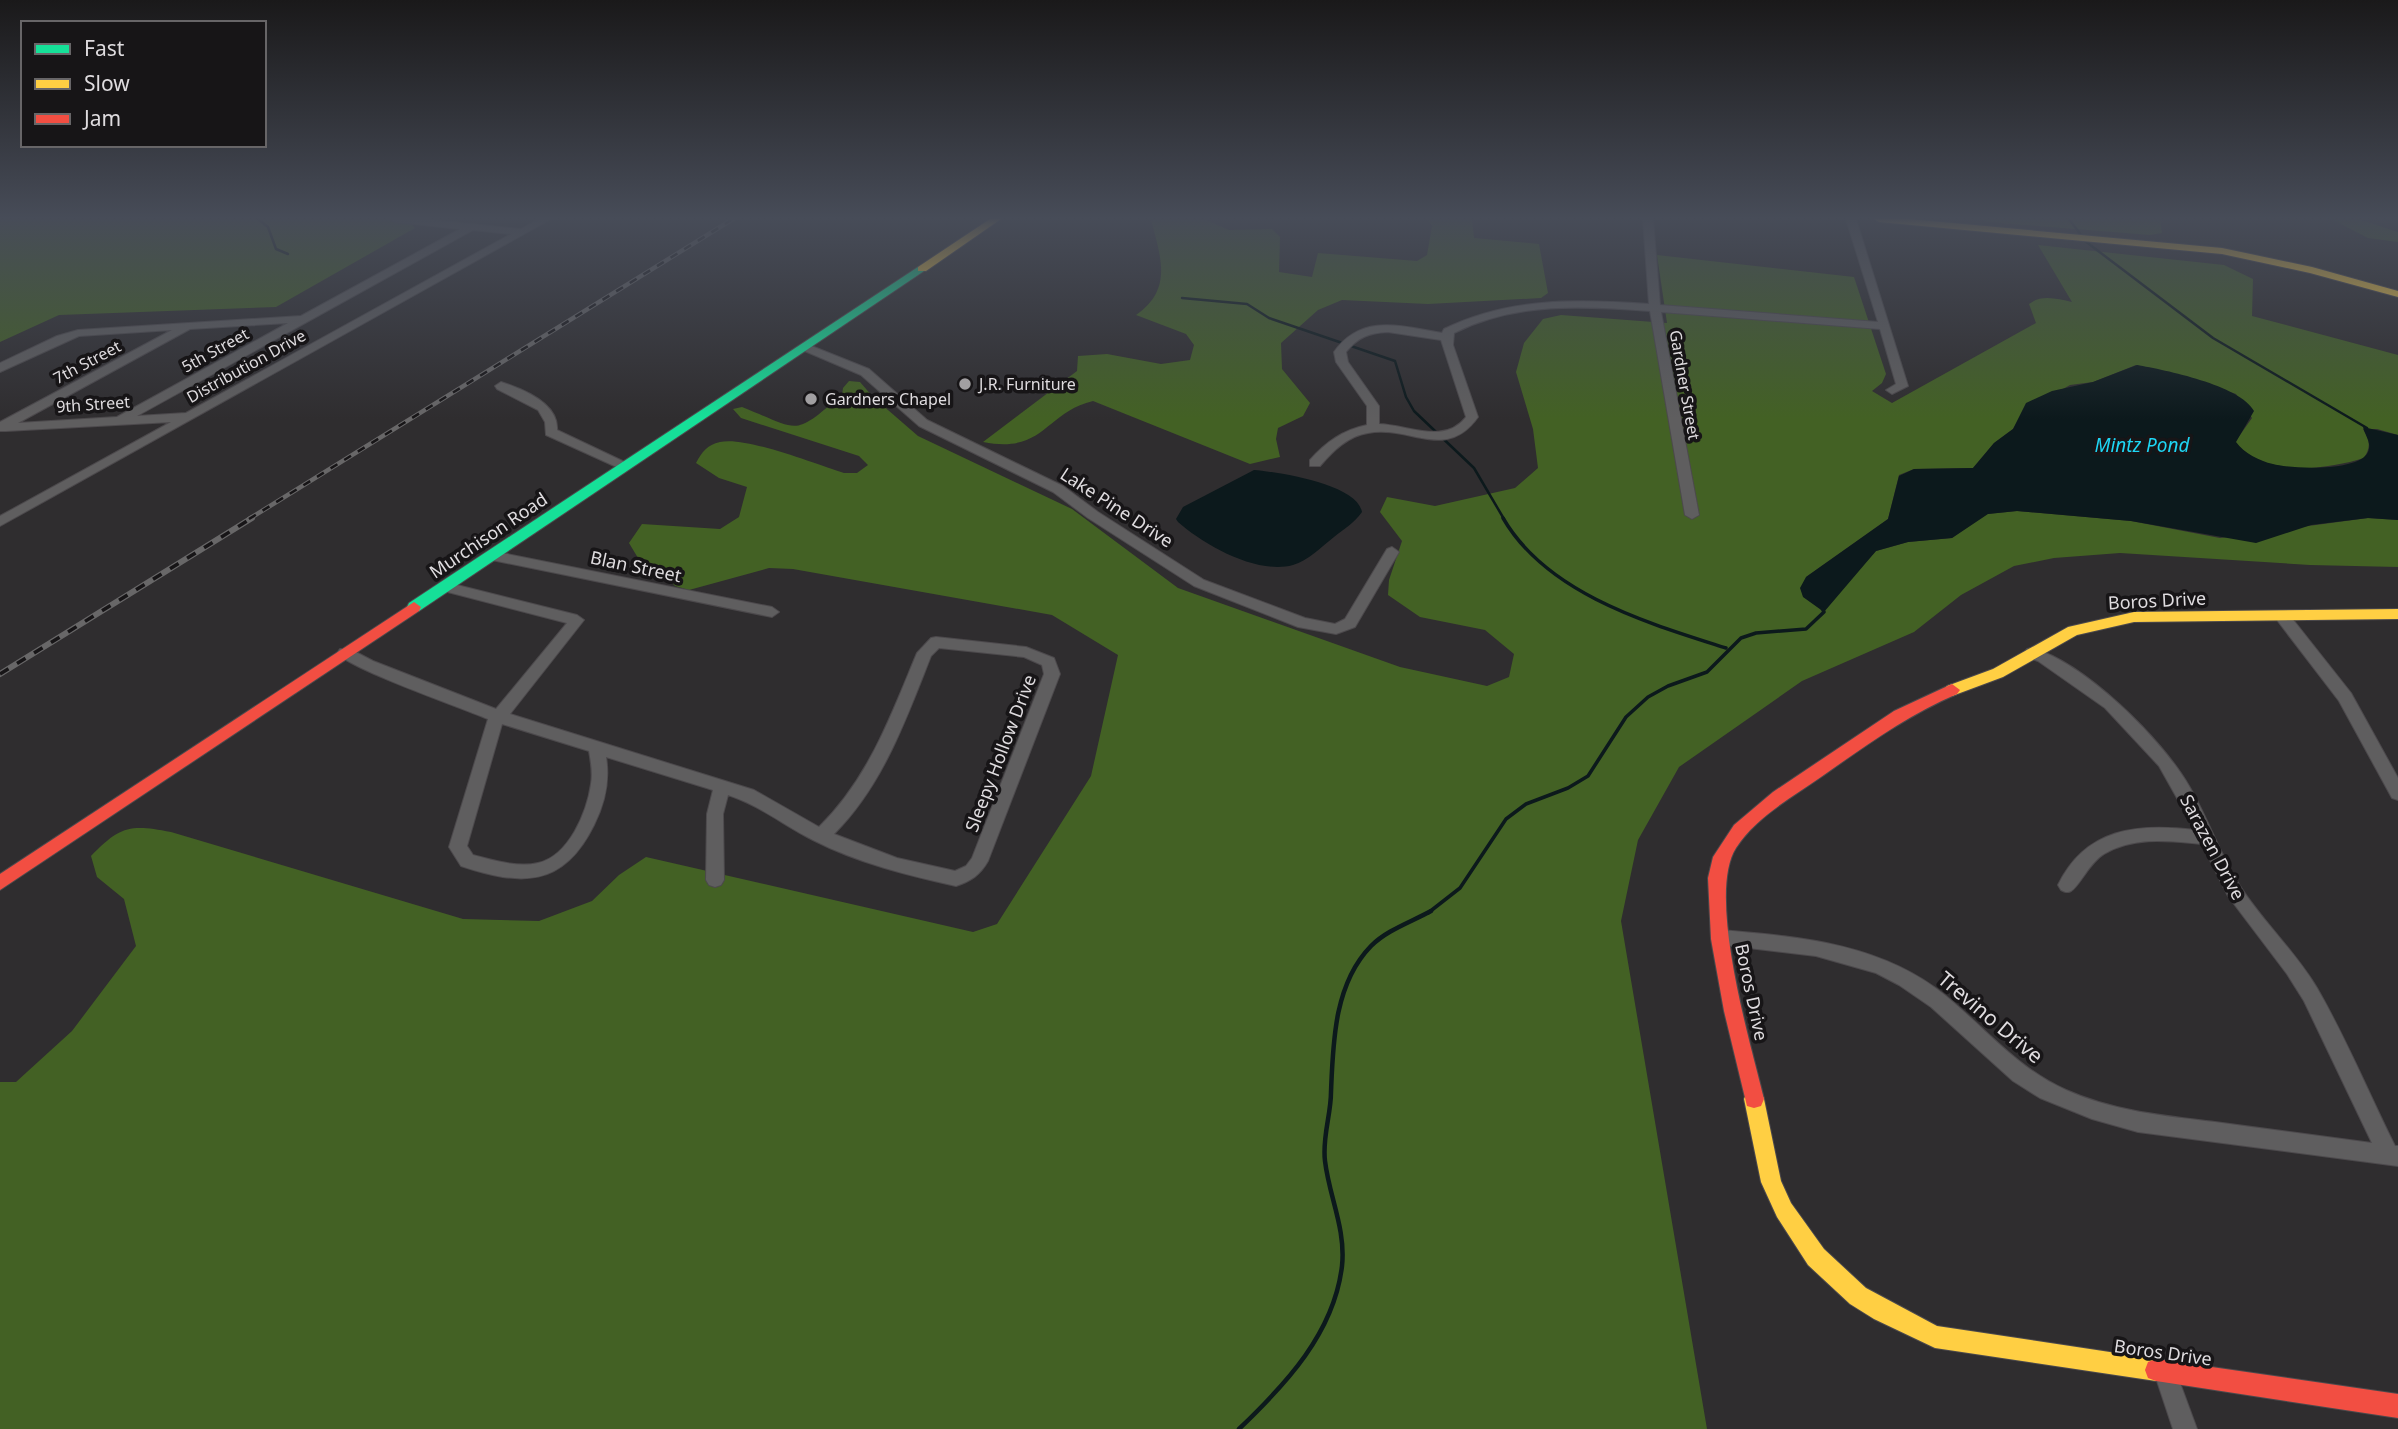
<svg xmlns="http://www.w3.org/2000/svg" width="2398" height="1429" font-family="'Noto Sans',sans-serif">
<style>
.forest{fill:#436124}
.water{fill:#0c191c}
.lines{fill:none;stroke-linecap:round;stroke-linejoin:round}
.stream-far2{stroke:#0c191c;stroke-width:2.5}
.stream-far1{stroke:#0c191c;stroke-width:3.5}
.stream{stroke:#0c191c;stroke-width:4.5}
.street-casing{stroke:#4c494c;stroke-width:2}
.fast-casing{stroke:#4c494c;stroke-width:2}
.slow-casing{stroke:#4c494c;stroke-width:2}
.jam-casing{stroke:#4c494c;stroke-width:2}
.street{fill:#5f5e5f;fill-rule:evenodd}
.fast{fill:#16e098;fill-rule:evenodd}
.slow{fill:#ffcf43;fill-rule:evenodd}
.jam{fill:#f24e42;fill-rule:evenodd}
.rail-far1-casing{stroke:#686768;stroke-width:4.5}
.rail-casing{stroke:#686768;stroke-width:6}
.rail-far1{stroke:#171517;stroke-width:2.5;stroke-dasharray:8;stroke-linecap:butt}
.rail{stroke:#171517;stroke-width:3.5;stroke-dasharray:10;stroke-linecap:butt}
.poi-dot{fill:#a19fa1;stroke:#171517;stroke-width:2.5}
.labels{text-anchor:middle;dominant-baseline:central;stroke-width:7;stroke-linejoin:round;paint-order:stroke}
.far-street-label{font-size:16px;fill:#dfdcdf;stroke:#171517}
.far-poi-label{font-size:16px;fill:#dfdcdf;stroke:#171517;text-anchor:start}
.street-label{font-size:18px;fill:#dfdcdf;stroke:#171517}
.water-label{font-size:19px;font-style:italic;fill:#1ed6f4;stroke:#171517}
.near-street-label{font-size:21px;fill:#dfdcdf;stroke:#171517}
</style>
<rect width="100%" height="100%" fill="#2f2d2f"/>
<g class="forest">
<polygon points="0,219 406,219 415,228 276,307 59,315 0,342"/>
<path d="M1151,219H1204L1229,230L1272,229L1280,237L1279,272L1312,277L1318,253L1417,261L1427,255L1432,226L1428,219H1472L1474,238L1539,244L1548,293L1541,298L1428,304L1342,300L1318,310L1281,343L1282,369L1310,403L1303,416L1278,428L1276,439L1280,457L1250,464L1093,401C1044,413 1045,454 983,442L1077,371L1078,356L1107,354L1161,364L1190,360L1194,345L1186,334L1136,315C1174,289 1160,256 1151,219Z"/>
<polygon points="1981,219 2160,219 2162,233 2150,235 1989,222"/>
<polygon points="2331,219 2358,219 2398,232 2398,242 2368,238"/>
<path d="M2038,245L2224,265L2253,279L2252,316L2398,355V435L2377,429H2363C2370,440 2371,447 2364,458C2325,470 2264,478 2235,442L2252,418L2236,394L2196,380L2136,365L2093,382L2070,385L2024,411L2013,429L1994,443L1973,468L1914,469L1899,475L1888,519L1806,577L1832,599L1876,551L1908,542L1952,538L1987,514L2017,511L2131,521L2220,538L2368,518L2398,520V567L2310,565L2120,553L2054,558L2014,566L1961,595L1914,632L1802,681L1679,767L1638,840L1621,921L1707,1429H0V1082H16L72,1031L136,946L124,899L97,877L91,856C120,826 130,824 171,832L463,919L539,921L592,901L619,875L646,857L973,932L997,924L1091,776L1118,655L1052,615L793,569L769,568L689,590L675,586L664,574L638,558L629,543L642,524L720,529L739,517L747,487L719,478L696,463C702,452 707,445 720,442C746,436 815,464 844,473H857L868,465L859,456L741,418L733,409L742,407C802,431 792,437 842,395L843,388L849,381L860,382L873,397L918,436L1072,509L1178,588L1400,667L1487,686L1509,677L1514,654L1485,630L1420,617L1388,595L1389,580L1402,541L1380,512L1387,497L1435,506L1515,488L1538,468L1533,429L1516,372L1524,343L1543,319L1561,315L1667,323L1657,255L1854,277L1886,374L1882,383L1872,391L1892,403L2036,323L2029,304C2042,294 2057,299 2072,302Z"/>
</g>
<g class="water">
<path d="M2137,365C2165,370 2240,385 2254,411L2236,442C2244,453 2259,461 2273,464C2291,469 2359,472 2368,452C2372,442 2365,436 2363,427L2398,435V520L2368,518L2311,525L2256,543L2131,521L2017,511L1988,514L1952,538L1908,542L1876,551L1824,612L1803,597L1800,588L1806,577L1888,519L1899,476L1914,469L1973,468L1994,443L2013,429L2026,403L2052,391L2093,382Z"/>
<path d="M1254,470C1278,472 1357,484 1362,512C1354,523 1344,529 1334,537C1321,547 1308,561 1293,565C1257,575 1204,545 1178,522L1176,519L1183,507Z"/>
</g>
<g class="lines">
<g class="stream-far2">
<polyline points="258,219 268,227 276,249 288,254"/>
<polyline points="2069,219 2081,235"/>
<polyline points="2085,241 2213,338 2367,428"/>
<polyline points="1182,298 1247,304 1269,318 1395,361 1406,397 1414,411 1474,468 1504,519"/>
</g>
<g class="stream-far1">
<path d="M1503,518C1547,594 1648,623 1726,648"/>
<polyline points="1428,913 1460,888 1506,819 1526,804 1568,788 1588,776 1626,717 1648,697 1668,686 1707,672 1741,638 1756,633 1806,629 1824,612 1822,608"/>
</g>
<path class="stream" d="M1239,1429C1286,1384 1334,1333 1342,1266C1346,1229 1329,1196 1325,1161C1322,1137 1331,1115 1331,1092C1333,1043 1334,984 1371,946C1387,930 1411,922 1431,911"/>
<g class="street-casing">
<g id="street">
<path d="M390,219H422L521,229L539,219H551L0,526V516L171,422L6,431H0V422L172,330L79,336L0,372V363L57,336L78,330L301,316L460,229L395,222ZM473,230L511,234L186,413L137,416ZM288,323L117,417L18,423L190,329Z"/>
<path d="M1643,219H1653L1660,305L1878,322L1846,219H1856L1908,386L1892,394L1886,390L1896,384L1880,329L1661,312L1699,515L1692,519L1685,515L1650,311C1582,306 1516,302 1454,333L1453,345L1478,417C1446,462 1410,425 1368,433C1348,436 1333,451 1320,466H1310V460C1326,442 1343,430 1367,425V406L1336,362L1334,352C1362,313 1401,326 1442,333L1444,329C1509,297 1578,299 1649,304ZM1388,332L1441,340L1466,417C1444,445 1409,425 1379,424V406L1348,362L1346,352C1358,337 1369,333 1388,332Z"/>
<polygon points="804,343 869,369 927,420 1063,486 1098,512 1204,580 1305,618 1335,624 1345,619 1387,549 1392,547 1399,552 1355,627 1336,634 1298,627 1194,586 1088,518 1053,492 919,426 861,375 800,349 798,347"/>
<path d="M501,382C523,389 559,404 557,430L633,466L626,470L621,469L546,435L545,422L538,410L497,389L495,386Z"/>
<polygon points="492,551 772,607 779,612 772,617 487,559 485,556 487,553"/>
<path d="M445,582L577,615L584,620L510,714L754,790L819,827C869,778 891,715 917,653L931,638L936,637L1026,647L1054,658L1060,674L988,861C980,875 971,881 956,886C907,875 858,863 813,840C785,826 759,805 728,795L723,814L724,880L721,885L715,887L709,885L706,880L707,814L713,790L606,757C610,781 605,803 594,825C563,888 521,886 461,866L449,847L488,719C462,708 350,669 337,653L340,649H350L373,661L496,709L567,623L440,590L438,587L440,584ZM939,648L1024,657L1042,665L1044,674L972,858L966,866L955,871L897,858L834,834C883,785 906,719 931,656ZM502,724L589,751C591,762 593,773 591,784C587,812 569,856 538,863C517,868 493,860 473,855L467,846Z"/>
<polygon points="2282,611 2287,612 2351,693 2398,778 2398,800 2392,798 2339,701 2277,620 2275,616"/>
<path d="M2032,648C2085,663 2162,739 2189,786C2208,818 2220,855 2240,886C2263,922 2295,951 2317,988C2346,1038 2369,1094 2395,1146H2398V1166L2138,1132L2092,1119L2040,1098L2013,1081L1931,1007L1899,985L1876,973L1816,956L1715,944L1712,938L1715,932L1721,930C1800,937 1881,943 1946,996C1986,1029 2017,1068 2066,1090C2113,1111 2164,1116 2215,1122C2267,1129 2320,1136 2372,1143L2304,1001L2287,974L2228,896L2202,844C2169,841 2134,836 2104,854C2089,863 2079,887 2071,891C2067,893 2065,892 2061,890L2058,885C2086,828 2137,823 2195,830L2159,766L2105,708L2038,661L2027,657L2024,653L2027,649Z"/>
<polygon points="2165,1361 2173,1364 2197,1429 2173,1429 2154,1372 2157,1364"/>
</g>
</g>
<g class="fast-casing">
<polygon id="fast" points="918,267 927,269 419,611 409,611 407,607 409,603"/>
</g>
<g class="slow-casing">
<g id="slow">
<polygon points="990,219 1001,219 926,271 918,271 918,267"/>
<polygon points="1874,219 1909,219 2222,248 2312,267 2398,291 2398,297 2310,273 2222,254 1879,222"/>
<polygon points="2398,609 2398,619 2134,622 2077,635 2003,677 1952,696 1947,694 1944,690 1947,686 1993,669 2068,627 2134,612"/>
<polygon points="1754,1090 1761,1092 1764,1099 1781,1181 1791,1203 1824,1249 1866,1288 1937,1326 2156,1359 2164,1362 2167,1370 2164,1378 2156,1381 1935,1348 1874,1319 1850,1304 1808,1265 1777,1217 1761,1182 1744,1099 1747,1092"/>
</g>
</g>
<g class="jam-casing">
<g id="jam">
<polygon points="414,602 421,607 419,611 0,890 0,874"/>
<path d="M1952,684L1960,690L1957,694C1908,715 1865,746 1821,777C1791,798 1756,817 1736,848C1706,895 1751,1045 1764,1099L1761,1106L1754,1108L1747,1106L1724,1011L1711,939L1708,878L1713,857L1734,825L1773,792L1894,711Z"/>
<polygon points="2156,1359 2398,1394 2398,1418 2156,1381 2148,1378 2145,1370 2148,1362"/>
</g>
</g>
<use href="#street" class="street"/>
<use href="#fast" class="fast"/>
<use href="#slow" class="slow"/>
<use href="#jam" class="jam"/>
<g class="rail-far1-casing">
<polyline id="rail-far1" points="249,519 733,219"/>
</g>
<g class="rail-casing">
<polyline id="rail" points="0,674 252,518"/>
</g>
<use href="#rail-far1" class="rail-far1"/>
<use href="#rail" class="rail"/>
</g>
<linearGradient id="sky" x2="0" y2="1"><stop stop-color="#1a191a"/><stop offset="0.52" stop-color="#474c58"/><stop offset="1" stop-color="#474c58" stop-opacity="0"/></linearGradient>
<rect width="2398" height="419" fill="url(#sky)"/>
<g class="poi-dot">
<circle cx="965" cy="384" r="7"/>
<circle cx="811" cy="399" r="7"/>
</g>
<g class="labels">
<g class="far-street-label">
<text transform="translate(215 350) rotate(-29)">5th Street</text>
<text transform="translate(87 362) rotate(-28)">7th Street</text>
<text transform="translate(246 366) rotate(-29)">Distribution Drive</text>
<text transform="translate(1685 385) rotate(80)">Gardner Street</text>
<text transform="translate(93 404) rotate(-4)">9th Street</text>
</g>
<g class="far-poi-label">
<text x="979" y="384">J.R. Furniture</text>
<text x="825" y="399">Gardners Chapel</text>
</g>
<g class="street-label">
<text transform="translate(1117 507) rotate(33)">Lake Pine Drive</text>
<text transform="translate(488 535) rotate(-34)">Murchison Road</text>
<text transform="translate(636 566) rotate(12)">Blan Street</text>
<text transform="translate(2157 600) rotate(-3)">Boros Drive</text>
<text transform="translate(1000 753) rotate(-69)">Sleepy Hollow Drive</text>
<text transform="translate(2213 847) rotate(62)">Sarazen Drive</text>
<text transform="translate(1752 992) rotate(78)">Boros Drive</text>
<text transform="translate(2163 1352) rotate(8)">Boros Drive</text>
</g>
<g class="water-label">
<text x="2142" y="445">Mintz Pond</text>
</g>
<g class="near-street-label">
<text transform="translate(1991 1017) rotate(40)">Trevino Drive</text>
</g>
</g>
<rect x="21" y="21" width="245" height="126" fill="#171517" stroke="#676567" stroke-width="2"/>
<rect x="35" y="44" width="35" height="10" fill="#16e098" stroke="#676567" stroke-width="2"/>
<text x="84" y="56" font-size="21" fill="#dfdcdf">Fast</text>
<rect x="35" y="79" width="35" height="10" fill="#ffcf43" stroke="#676567" stroke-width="2"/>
<text x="84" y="91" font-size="21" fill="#dfdcdf">Slow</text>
<rect x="35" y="114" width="35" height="10" fill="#f24e42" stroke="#676567" stroke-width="2"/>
<text x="84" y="126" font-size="21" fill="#dfdcdf">Jam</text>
</svg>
